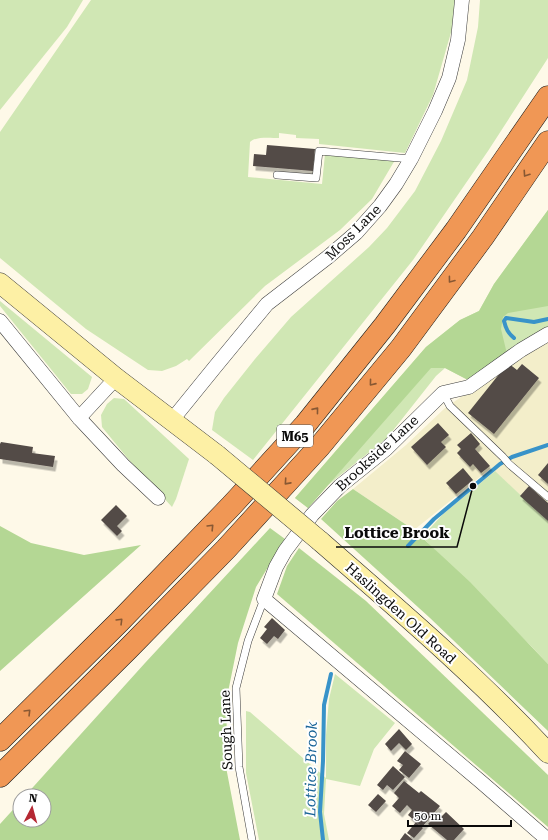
<svg xmlns="http://www.w3.org/2000/svg" width="548" height="840" font-family="'Roboto Serif',serif">
<style>
.farmland{fill:#f3eeca}
.green{fill:#d0e7b4}
.forest{fill:#b4d794}
.lines{fill:none;stroke-linecap:round;stroke-linejoin:round}
.stream{stroke:#3893c9;stroke-width:4}
.building{fill:#534b47;filter:url(#shadow)}
.service-casing{stroke:#3d3d3d;stroke-width:8}
.minor-casing{stroke:#3d3d3d;stroke-width:15}
.secondary-casing{stroke:#2c2c2c;stroke-width:21}
.motorway-casing{stroke:#1b1b1b;stroke-width:23}
.service{stroke:#fff;stroke-width:7}
.minor{stroke:#fff;stroke-width:14}
.secondary{stroke:#fdf0a5;stroke-width:20}
.motorway{stroke:#f09755;stroke-width:22}
.secondary-bridge-casing{stroke:#2c2c2c;stroke-width:21;stroke-linecap:butt}
.secondary-bridge{stroke:#fdf0a5;stroke-width:20}
.oneway{stroke:#885833}
.labels{text-anchor:middle;dominant-baseline:central;stroke-width:4;stroke-linejoin:round;paint-order:stroke}
.shield{fill:#fff;stroke:#545454;stroke-width:1}
.shield-label{font-size:13px;font-weight:bold;fill:#0a0a0a}
.street-label{font-size:14px;fill:#0a0a0a;stroke:#fff}
.water-label{font-size:15px;font-style:italic;fill:#196497;stroke:#fff}
.leader{fill:none;stroke:#0a0a0a;stroke-width:1.5}
.callout-dot{fill:#0a0a0a;stroke:#fff;stroke-width:1.5}
.callout-label{font-size:15px;text-anchor:middle;font-weight:bold;fill:#0a0a0a;stroke:#fff;stroke-width:4;stroke-linejoin:round;paint-order:stroke}
</style>
<defs>
<filter id="shadow"><feDropShadow dx="2.5" dy="4.5" stdDeviation="0" flood-color="#0004"/></filter>
</defs>
<rect width="100%" height="100%" fill="#fef9e8"/>
<polygon class="farmland" points="548,342 548,521 491,468 414,530 353,489 406,445 445,408 499,371"/>
<g class="green">
<polygon points="0,0 83,0 67,27 0,110"/>
<path d="M91,0H455L452,29L433,95L405,153L319,144V139L296,138V135L279,133V138C271,138 256,136 250,142L248,177L322,184L325,154L395,160L372,199L340,230L265,286L189,361L187,359L176,366L162,371L148,370L86,329L0,258V132Z"/>
<polygon points="480,0 548,0 548,58 488,151 413,260 253,460 212,430 215,412 224,398 255,359 291,317 369,247 387,228 415,191 441,141 467,80 478,27"/>
<polygon points="548,210 548,331 468,380 445,368 436,376 387,438 328,485 308,508 295,498 426,347 460,320 479,311 494,284"/>
<polygon points="0,301 92,377 88,389 82,394 71,394 0,306"/>
<polygon points="114,398 124,399 189,459 176,499 172,507 129,460 102,427 101,415 107,404"/>
<polygon points="495,471 548,521 548,664 532,647 422,537 443,514"/>
<polygon points="335,674 395,723 374,749 360,786 326,779 324,814 329,840 259,840 246,773 246,711 250,712 326,778 326,735 329,699"/>
</g>
<g class="forest">
<polygon points="548,210 548,306 508,313 503,317 501,329 507,354 468,380 445,368 431,368 308,508 295,498 426,347 460,320 479,311 494,284"/>
<polygon points="353,489 414,530 470,582 548,664 548,731 430,618 321,519 337,501"/>
<polygon points="0,526 31,543 84,555 141,545 0,671"/>
<polygon points="270,528 285,539 256,587 238,643 227,697 226,767 240,840 0,840 0,824 20,802 20,820 44,820 44,796 25,796 145,663"/>
<polygon points="299,548 366,601 548,775 548,827 277,594 287,566"/>
</g>
<g class="lines">
<g class="stream">
<path d="M514,338C508,333 506,329 504,321L506,318L534,322L548,319"/>
<polyline points="408,546 434,519 500,464 512,457 548,445"/>
<polyline points="323,840 320,812 323,761 324,705 331,674"/>
</g>
</g>
<g class="building">
<polygon points="267,145 315,149 313,171 253,166 254,154 266,155"/>
<polygon points="508,363 517,370 522,364 539,378 494,434 468,413"/>
<polygon points="438,423 449,435 441,442 446,447 427,465 411,447"/>
<polygon points="471,433 480,444 475,449 490,466 481,473 473,464 470,467 457,453 461,449 457,445"/>
<polygon points="1,442 33,447 32,453 55,456 53,467 0,459 0,444"/>
<polygon points="548,463 548,484 538,475"/>
<polygon points="463,468 473,480 456,494 446,483"/>
<polygon points="529,486 548,503 548,521 520,496"/>
<polygon points="116,505 127,516 117,526 122,531 117,536 101,520"/>
<polygon points="272,618 285,630 278,639 274,636 267,644 260,638 267,629 264,627"/>
<polygon points="399,729 412,744 406,750 399,743 391,751 385,744"/>
<polygon points="405,751 421,764 409,778 399,770 403,765 397,761"/>
<polygon points="393,766 405,777 393,790 387,785 383,790 377,785"/>
<polygon points="404,781 419,793 421,791 440,806 422,827 408,815 412,810 407,805 400,813 392,806 399,798 394,793"/>
<polygon points="378,794 386,801 376,812 368,805"/>
<polygon points="446,812 464,829 454,840 447,840 428,824 438,813 442,816"/>
<polygon points="416,822 423,828 414,838 407,833"/>
<polygon points="405,833 413,840 400,840"/>
</g>
<g class="lines">
<g class="service-casing">
<g id="service">
<polyline points="277,175 316,178 319,151 411,159"/>
<polyline points="443,393 450,406 503,457 509,464 548,497"/>
<polyline points="252,840 239,767 236,688 248,641 264,599"/>
</g>
</g>
<g class="minor-casing">
<g id="minor">
<polyline points="0,321 79,418 123,465 158,498"/>
<polyline points="548,334 521,350 469,387 443,393 386,449 340,486 312,515 285,551 276,567 264,599 480,781 548,840"/>
<polyline points="79,418 116,378"/>
<polyline points="172,420 215,367 267,304 328,257 356,233 380,206 396,184 411,159 435,111 449,78 458,40 462,0"/>
</g>
</g>
<g class="secondary-casing">
<g id="secondary">
<polyline points="0,283 116,378 217,455"/>
<path d="M320,541C398,609 478,677 548,753"/>
</g>
</g>
<g class="motorway-casing">
<g id="motorway">
<polyline points="0,740 119,622 232,505 305,425 385,325 456,230 548,97"/>
<polyline points="0,776 128,649 226,549 320,446 401,348 483,237 548,142"/>
</g>
</g>
<use href="#service" class="service"/>
<use href="#minor" class="minor"/>
<use href="#secondary" class="secondary"/>
<use href="#motorway" class="motorway"/>
<g class="secondary-bridge-casing">
<polyline id="secondary-bridge" points="217,455 320,541"/>
</g>
<use href="#secondary-bridge" class="secondary-bridge"/>
</g>
<defs><path id="oneway-chevron" d="M-2-3.5L2.5 0L-2 3.5" fill="none" stroke-width="1.6" stroke-linecap="round" stroke-linejoin="round"/></defs>
<g class="oneway">
<use href="#oneway-chevron" transform="translate(526 174) rotate(124)"/>
<use href="#oneway-chevron" transform="translate(451 280) rotate(127)"/>
<use href="#oneway-chevron" transform="translate(372 383) rotate(129)"/>
<use href="#oneway-chevron" transform="translate(316 410) rotate(-51)"/>
<use href="#oneway-chevron" transform="translate(287 482) rotate(132)"/>
<use href="#oneway-chevron" transform="translate(211 527) rotate(-46)"/>
<use href="#oneway-chevron" transform="translate(120 621) rotate(-45)"/>
<use href="#oneway-chevron" transform="translate(28 712) rotate(-45)"/>
</g>
<g class="labels">
<rect class="shield" x="277" y="425" width="36" height="22" rx="3"/>
<g class="shield-label">
<text x="295" y="436">M65</text>
</g>
<g class="street-label">
<text transform="translate(353 232) rotate(-45)">Moss Lane</text>
<text transform="translate(377 453) rotate(-42)">Brookside Lane</text>
<text transform="translate(401 613) rotate(42)">Haslingden Old Road</text>
<text transform="translate(226 730) rotate(-92)">Sough Lane</text>
</g>
<g class="water-label">
<text transform="translate(311 769) rotate(-89)">Lottice Brook</text>
</g>
</g>
<path class="leader" d="M473 486L457 547H336"/>
<circle class="callout-dot" cx="473" cy="486" r="4"/>
<g class="callout-label">
<text x="397" y="538">Lottice Brook</text>
</g>
<g transform="translate(32 808) rotate(6)"><circle r="19" fill="#ffffff" stroke="#9d9d9d"/>
<path d="M0-3L7 15L0 10L-7 15Z" fill="#b52833"/>
<text y="-6" font-size="11" font-weight="bold" text-anchor="middle" fill="#0a0a0a">N</text>
</g>
<path d="M408 820v6h103v-6" fill="none" stroke="#0a0a0a" stroke-width="2"/>
<text x="414" y="820" font-size="12" fill="#0a0a0a" stroke="#ffffff" stroke-width="3" paint-order="stroke">50 m</text>
</svg>
